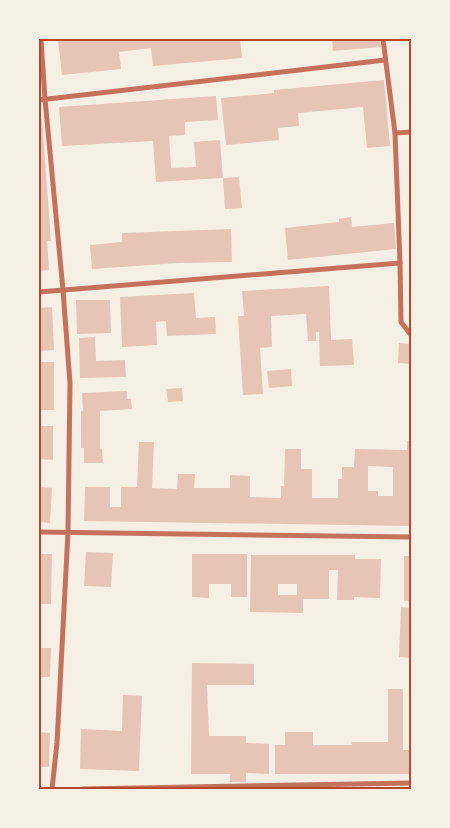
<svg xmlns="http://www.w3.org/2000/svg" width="450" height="828" font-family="'Archivo Narrow',sans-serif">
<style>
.building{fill:#e6c5b7;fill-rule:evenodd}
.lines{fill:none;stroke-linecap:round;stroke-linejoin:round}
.minor{stroke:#c5725c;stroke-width:5}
.neatline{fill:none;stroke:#b5482f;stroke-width:2}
</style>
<rect width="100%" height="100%" fill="#f6efe4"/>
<g class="building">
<polygon points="66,39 240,39 242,58 153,66 151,48 119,52 121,69 62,75 58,40"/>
<polygon points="332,39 380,39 381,47 333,51"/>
<polygon points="384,80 390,146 367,148 363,107 298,113 299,126 278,128 279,140 226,145 221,98 274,93 274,90"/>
<polygon points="216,96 218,120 185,122 185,135 169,136 171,168 196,167 194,142 220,140 223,178 156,182 153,141 62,146 59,107"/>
<polygon points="42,119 51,241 47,241 49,270 39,271 39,120"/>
<polygon points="239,177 242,208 225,209 223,178"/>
<polygon points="351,217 352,227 394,223 396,249 288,260 285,228 339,222 339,219"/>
<polygon points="231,229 232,262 178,263 92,269 90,245 122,242 122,233"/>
<polygon points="329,286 331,340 352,339 354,365 320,366 319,332 316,332 316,341 308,341 306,314 271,316 272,347 260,348 263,394 243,395 238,316 244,316 242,291"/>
<polygon points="194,293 196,318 215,317 216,334 167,336 166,321 156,322 157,345 122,347 120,297"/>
<polygon points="76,300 110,300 111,333 77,334"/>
<polygon points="52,307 54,350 39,351 39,308"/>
<polygon points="95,337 96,361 125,360 126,377 80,378 79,338"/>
<polygon points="399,343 411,344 411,364 398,363"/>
<rect x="39" y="362" width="15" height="48"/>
<polygon points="291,369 292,386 269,388 267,371"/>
<polygon points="182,388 183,401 168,402 166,389"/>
<polygon points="127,391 127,399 131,399 132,409 100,411 100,448 102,449 103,463 84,463 84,448 81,448 81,411 83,411 82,393"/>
<polygon points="39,426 53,426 53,460 39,459"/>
<path d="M407,441H411V526L84,521L85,487H110V507H121V487H137L139,442H154L152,488L177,489L178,474H195L194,488H230V475L250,476V497L281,498V486H284L285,449H301V469H312V498H338V479H342V467H354L355,449L407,450ZM368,466L393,467V496H378V491H368Z"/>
<polygon points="39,487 52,488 50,523 39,522"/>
<polygon points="86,552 113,553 111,587 84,586"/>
<polygon points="39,554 52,554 51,604 39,604"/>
<polygon points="192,554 247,554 247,597 231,597 231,584 209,584 209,598 192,597"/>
<path d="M251,555H355V559H381L380,598L354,597V600H337L338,570H329V599H303V613L250,612ZM278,584H297V595H278Z"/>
<rect x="404" y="556" width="7" height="45"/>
<polygon points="401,607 411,608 411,658 399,657"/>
<polygon points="40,648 51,648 50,677 39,677"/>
<polygon points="192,663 254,664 254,685 207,685 209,736 246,736 246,743 269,744 269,774 246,773 246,782 230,782 230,774 191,774"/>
<polygon points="388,689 403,689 403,750 411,750 411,774 275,774 275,745 285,745 285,732 313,732 313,745 352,745 351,742 388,742"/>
<polygon points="123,695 142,696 139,771 80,769 81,729 122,731"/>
<polygon points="39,732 50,733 49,767 39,767"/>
</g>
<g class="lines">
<g class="minor">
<polyline points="41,39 45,99 63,290 70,383 68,532 57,743 52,789"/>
<polyline points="383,39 395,133 400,263 401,322 411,335"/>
<polyline points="39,100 385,60"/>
<polyline points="395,133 411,132"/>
<polyline points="39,292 400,263"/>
<polyline points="39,532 411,537"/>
<polyline points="83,789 411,783"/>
</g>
</g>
<rect width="450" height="828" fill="none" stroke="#f6efe4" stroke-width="80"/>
<rect x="40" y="40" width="370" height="748" class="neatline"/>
</svg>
